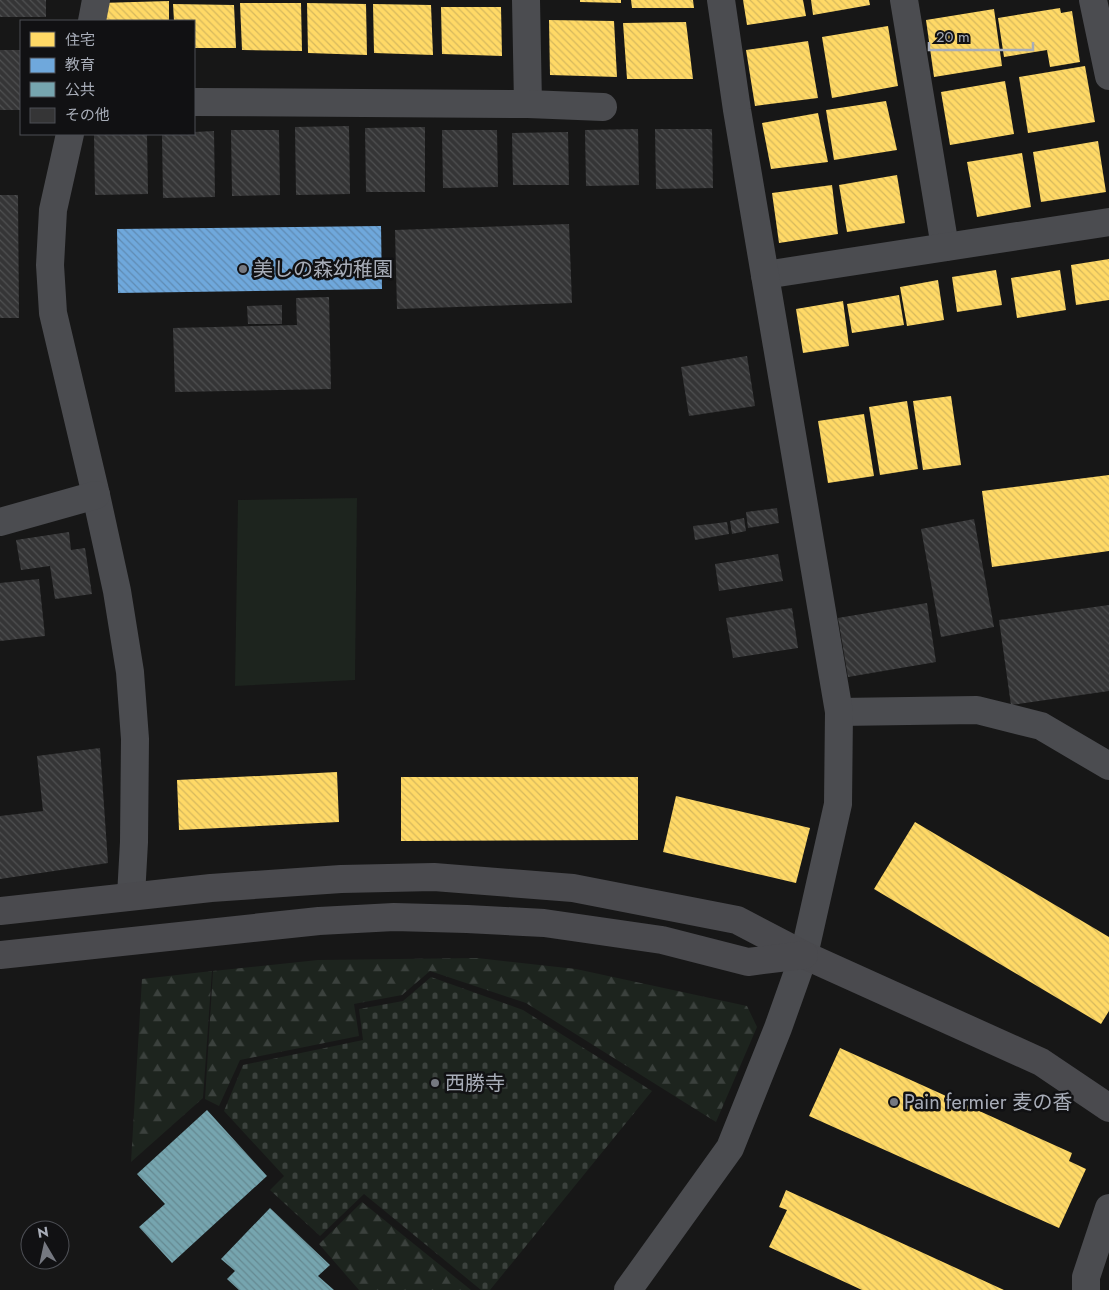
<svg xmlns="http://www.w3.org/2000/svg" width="1109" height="1290" font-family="Jost,'Noto Sans JP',sans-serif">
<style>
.forest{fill:url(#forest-firs)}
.cemetery{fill:url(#cemetery-stones)}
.garden{fill:#1d241e}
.homes{fill:url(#homes-back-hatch)}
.schools{fill:url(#schools-back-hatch)}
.public{fill:url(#public-back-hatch)}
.building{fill:url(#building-back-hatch)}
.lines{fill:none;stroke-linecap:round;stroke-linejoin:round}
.street{stroke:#4b4c50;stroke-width:28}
.secondary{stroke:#4a4a4e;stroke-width:28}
.poi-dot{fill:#757880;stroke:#111113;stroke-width:2}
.labels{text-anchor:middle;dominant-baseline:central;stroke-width:5;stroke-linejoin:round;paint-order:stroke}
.poi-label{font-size:20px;fill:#a8adb8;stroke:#111113;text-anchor:start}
</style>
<defs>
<pattern id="forest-firs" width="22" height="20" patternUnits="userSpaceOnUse" patternTransform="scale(1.25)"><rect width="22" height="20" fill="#1d241e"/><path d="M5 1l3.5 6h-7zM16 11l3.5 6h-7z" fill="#3b413d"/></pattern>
<pattern id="cemetery-stones" width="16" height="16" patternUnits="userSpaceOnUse" patternTransform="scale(1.25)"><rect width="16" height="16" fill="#1d241e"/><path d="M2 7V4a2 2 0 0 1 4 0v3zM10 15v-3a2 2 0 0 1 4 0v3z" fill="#3b413d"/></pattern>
<pattern id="homes-back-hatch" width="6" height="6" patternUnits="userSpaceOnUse" patternTransform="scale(1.25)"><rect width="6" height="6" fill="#ffd966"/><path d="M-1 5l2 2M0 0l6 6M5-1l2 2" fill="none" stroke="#d6b85d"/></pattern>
<pattern id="schools-back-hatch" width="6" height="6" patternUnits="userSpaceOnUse" patternTransform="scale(1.25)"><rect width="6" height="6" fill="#6fa8dc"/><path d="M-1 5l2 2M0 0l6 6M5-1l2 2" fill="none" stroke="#608bb3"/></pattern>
<pattern id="public-back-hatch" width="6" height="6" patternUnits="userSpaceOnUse" patternTransform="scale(1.25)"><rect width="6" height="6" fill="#76a5af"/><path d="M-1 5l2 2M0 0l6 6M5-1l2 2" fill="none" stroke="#658991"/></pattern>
<pattern id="building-back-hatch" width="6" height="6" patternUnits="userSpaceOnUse" patternTransform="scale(1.25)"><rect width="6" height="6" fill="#353536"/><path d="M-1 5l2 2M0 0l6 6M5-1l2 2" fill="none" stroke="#4f5051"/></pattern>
</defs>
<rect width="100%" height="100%" fill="#171717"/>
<g class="forest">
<polygon points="477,958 576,969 747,1006 757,1027 716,1122 526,1003 430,971 402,995 354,1004 359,1036 240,1060 219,1106 205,1099 213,971 318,960"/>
<polygon points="212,971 203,1098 131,1162 142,979"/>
<polygon points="362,1202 471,1290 359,1290 319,1244"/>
</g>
<polygon class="cemetery" points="431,977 523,1010 652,1091 490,1290 481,1290 364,1194 320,1236 270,1190 284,1176 224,1111 243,1065 363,1040 359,1009 403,1001"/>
<polygon class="garden" points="357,498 355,680 235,686 238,500"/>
<g class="homes">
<polygon points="580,0 621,0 621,3 580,2"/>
<polygon points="631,0 693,0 694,8 632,8"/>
<polygon points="743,0 803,0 806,16 747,25"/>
<polygon points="811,0 869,0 870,5 813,15"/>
<polygon points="169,1 169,21 101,21 100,3"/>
<polygon points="240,3 301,3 302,51 242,50"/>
<polygon points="307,3 366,4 367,55 308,53"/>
<polygon points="173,4 234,5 236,48 194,48 194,21 174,21"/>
<polygon points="373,4 431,5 433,55 374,53"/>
<polygon points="441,7 501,7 502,56 442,54"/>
<polygon points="1060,8 1061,13 1072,11 1080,62 1050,67 1047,50 1004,57 998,18"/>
<polygon points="994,9 1002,66 934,77 926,20"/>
<polygon points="549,20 614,21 617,77 550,75"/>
<polygon points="686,22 693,79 627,79 623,23"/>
<polygon points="888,26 898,86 832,98 822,37"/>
<polygon points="808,41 818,98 755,106 746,50"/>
<polygon points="1085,66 1095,122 1028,133 1019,77"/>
<polygon points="1005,81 1014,134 950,145 941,92"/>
<polygon points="886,101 897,150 834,160 826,110"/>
<polygon points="818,113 828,162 771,169 762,123"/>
<polygon points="1098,141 1106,192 1041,202 1033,152"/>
<polygon points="1022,153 1031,207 977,217 967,162"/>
<polygon points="897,175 905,223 847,232 839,185"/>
<polygon points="832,185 838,234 779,243 772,193"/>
<polygon points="1109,259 1109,300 1076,305 1071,265"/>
<polygon points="996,270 1002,305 957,312 952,277"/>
<polygon points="1060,270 1066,310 1017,318 1011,278"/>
<polygon points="938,280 944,320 907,326 900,287"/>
<polygon points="899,295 904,325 852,333 847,304"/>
<polygon points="843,301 849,346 803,353 796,309"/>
<polygon points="951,396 961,465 923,470 913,401"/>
<polygon points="907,401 918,469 880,475 869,407"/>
<polygon points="864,414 874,476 828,483 818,421"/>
<polygon points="1109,475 1109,551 992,567 982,491"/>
<polygon points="337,772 339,822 179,830 177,780"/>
<polygon points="401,777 638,777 638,840 401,841"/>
<polygon points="676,796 810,828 796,883 663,852"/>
<polygon points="915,822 1109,937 1109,1011 1101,1024 874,889"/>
<polygon points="840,1048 1072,1153 1069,1161 1086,1169 1059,1228 809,1116"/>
<polygon points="786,1190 1004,1290 862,1290 769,1247 787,1210 779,1207"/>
</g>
<polygon class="schools" points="381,226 382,289 118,293 117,229"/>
<g class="public">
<polygon points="207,1110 267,1176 172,1263 139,1227 165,1204 137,1174"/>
<polygon points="270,1208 330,1265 318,1276 334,1290 239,1290 227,1279 235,1271 221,1259"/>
</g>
<g class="building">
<rect x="0" y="0" width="46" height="17"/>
<rect x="0" y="50" width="21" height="60"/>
<polygon points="349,126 350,194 296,195 295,127"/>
<polygon points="425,127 425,192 366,192 365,128"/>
<polygon points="638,129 639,185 586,186 585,130"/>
<polygon points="655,129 712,129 713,188 656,189"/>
<polygon points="231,130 279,130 280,195 232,196"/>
<polygon points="442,130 497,130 498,187 443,188"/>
<polygon points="214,131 215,197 163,198 162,134 194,134 194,132"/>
<polygon points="568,132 569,185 513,185 512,133"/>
<polygon points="94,134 147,134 148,194 95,195"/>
<polygon points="0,195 18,195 19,318 0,318"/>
<polygon points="569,224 572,303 397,309 395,230"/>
<polygon points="329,297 331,389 175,392 173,328 297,325 296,298"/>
<polygon points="282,305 282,324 248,324 247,306"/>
<polygon points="747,356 755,406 689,416 681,367"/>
<polygon points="777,508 779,523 748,528 746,512"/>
<polygon points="744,518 746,531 732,534 730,521"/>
<polygon points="974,519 994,627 941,637 921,529"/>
<polygon points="727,522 729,534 695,540 693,526"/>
<polygon points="69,532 71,550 85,548 92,594 55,599 50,566 21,570 16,540"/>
<polygon points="778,554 783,581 719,591 715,564"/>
<polygon points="39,579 45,636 0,641 0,583"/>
<polygon points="927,603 936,662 848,677 838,618"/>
<polygon points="1109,605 1109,691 1011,705 999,620"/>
<polygon points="792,608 798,648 733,658 726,618"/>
<polygon points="100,748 108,863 0,879 0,816 43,811 37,756"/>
</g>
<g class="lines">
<g class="street">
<polyline points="526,0 528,104"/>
<polyline points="904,0 945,247"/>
<polyline points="1093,0 1109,76"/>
<polyline points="92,21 96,0"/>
<polyline points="194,102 528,104 603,107"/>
<polyline points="70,134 53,210 50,265 53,313 96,495 117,591 130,672 135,739 134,842 131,896"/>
<polyline points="765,275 1109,222"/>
<polyline points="0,522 96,495"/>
<polyline points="839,712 977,710 1041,726 1109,766"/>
<polyline points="628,1290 730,1148 778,1028 804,955 838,804 839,712 737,110 721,0"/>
<polyline points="1086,1290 1086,1277 1109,1208"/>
</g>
<g class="secondary">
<polyline points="0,911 211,888 341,879 434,877 573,888 737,920 804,955 1041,1062 1109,1108"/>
<polyline points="0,955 319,921 394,917 467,919 544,923 662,940 748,962 804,955"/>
</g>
</g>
<g class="poi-dot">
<circle cx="243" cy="269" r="5"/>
<circle cx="435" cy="1083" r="5"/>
<circle cx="894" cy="1102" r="5"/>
</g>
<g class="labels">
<g class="poi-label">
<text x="253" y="269">美しの森幼稚園</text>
<text x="445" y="1083">西勝寺</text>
<text x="904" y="1102">Pain fermier 麦の香</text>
</g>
</g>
<rect x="20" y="20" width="175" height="115" fill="#111113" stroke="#4d4f55"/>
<rect x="30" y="32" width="25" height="15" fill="#ffd966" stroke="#4d4f55"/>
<text x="65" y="45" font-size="15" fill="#a8adb8">住宅</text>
<rect x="30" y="58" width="25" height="15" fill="#6fa8dc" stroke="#4d4f55"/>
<text x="65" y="70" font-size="15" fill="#a8adb8">教育</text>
<rect x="30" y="82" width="25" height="15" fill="#76a5af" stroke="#4d4f55"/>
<text x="65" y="95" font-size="15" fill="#a8adb8">公共</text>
<rect x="30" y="108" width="25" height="15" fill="#353536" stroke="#4d4f55"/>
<text x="65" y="120" font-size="15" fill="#a8adb8">その他</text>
<g transform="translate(45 1245) rotate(351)"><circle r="24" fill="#111113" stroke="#4d4f55"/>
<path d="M0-4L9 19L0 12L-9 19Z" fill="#757880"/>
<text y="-8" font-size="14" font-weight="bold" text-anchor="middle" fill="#a8adb8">N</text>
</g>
<path d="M929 42v8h104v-8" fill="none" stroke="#a8adb8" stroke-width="2.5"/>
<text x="936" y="42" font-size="15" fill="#a8adb8" stroke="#111113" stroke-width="4" paint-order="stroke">20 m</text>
</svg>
